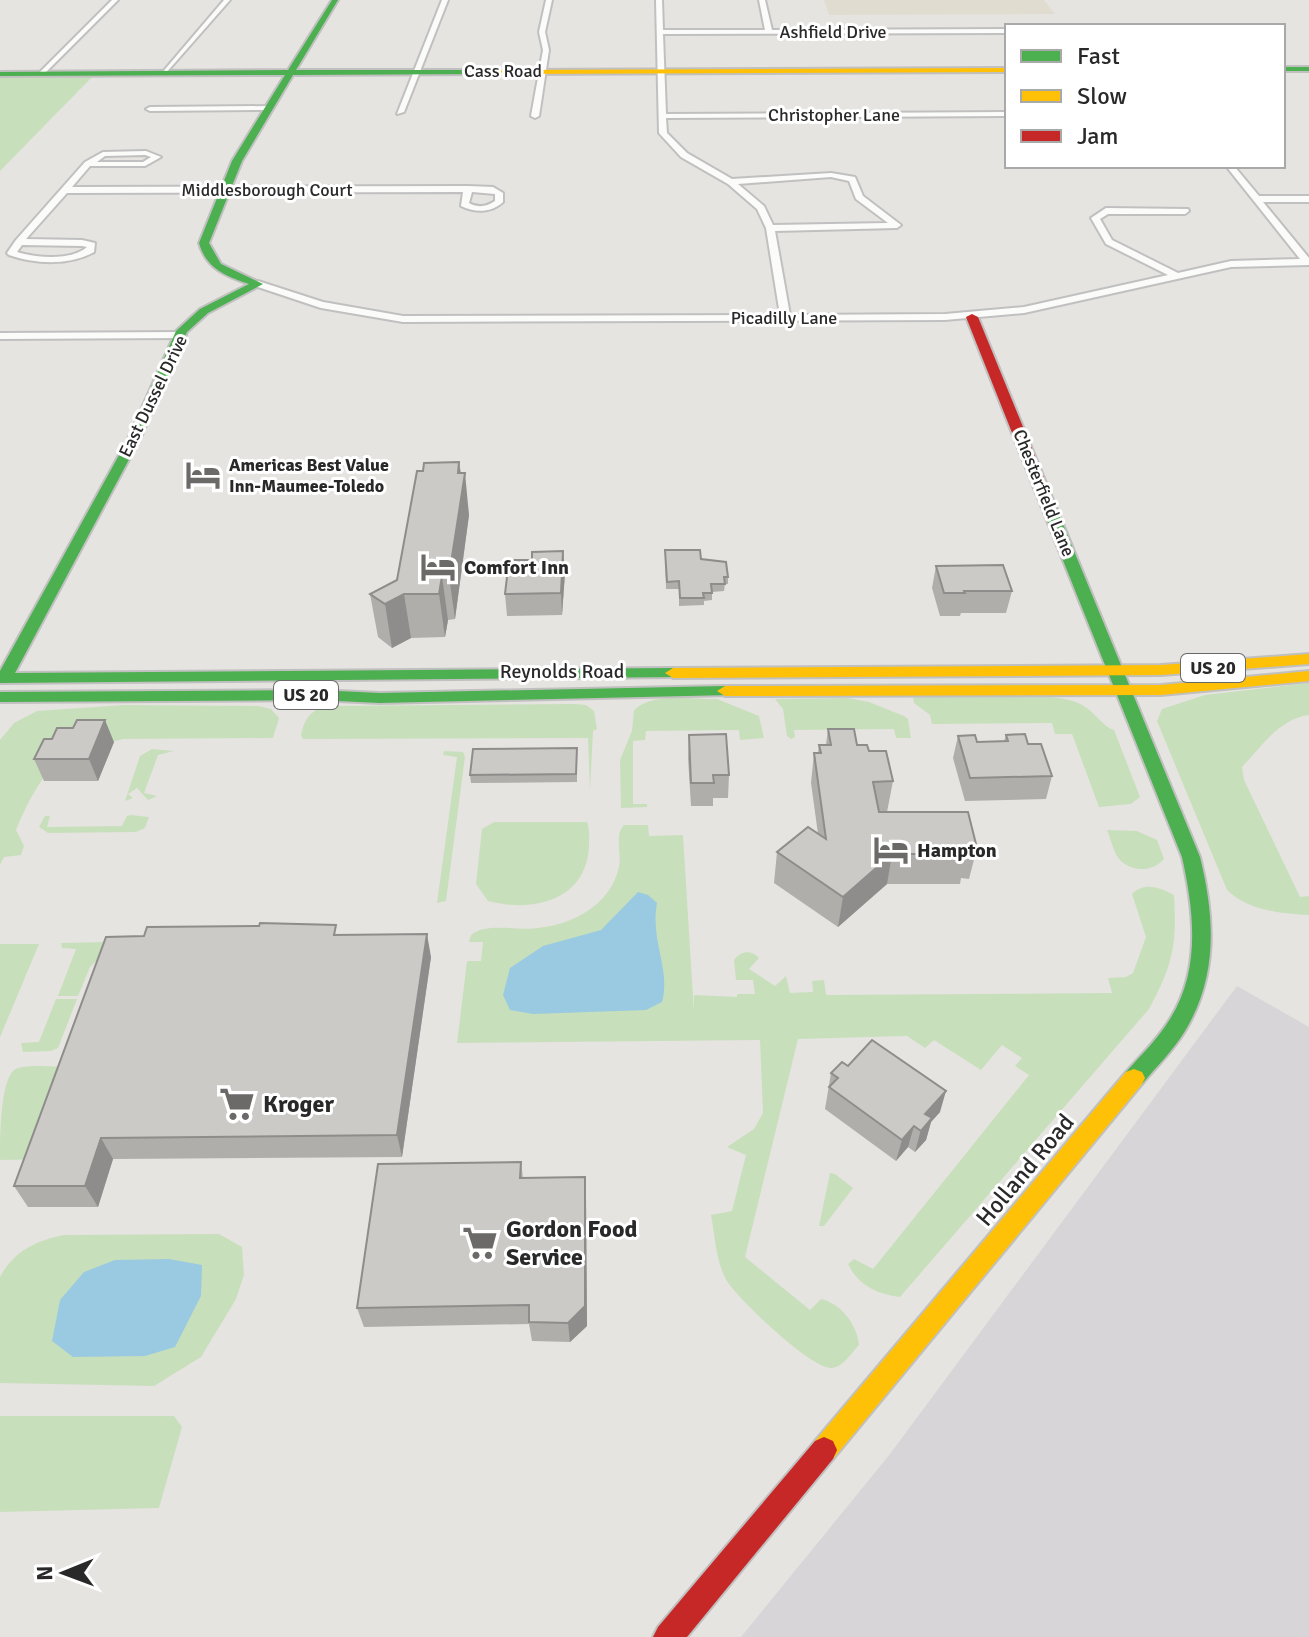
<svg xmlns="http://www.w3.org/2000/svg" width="1309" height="1637" font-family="Signika,sans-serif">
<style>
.industrial{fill:#d7d5d7}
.education{fill:#e0dccf}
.green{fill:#c8dfbc}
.water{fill:#9acae1}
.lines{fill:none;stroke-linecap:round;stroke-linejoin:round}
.street-casing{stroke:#c1c0c0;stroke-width:4}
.fast-casing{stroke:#c1c0c0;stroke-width:4}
.slow-casing{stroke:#c1c0c0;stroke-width:4}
.jam-casing{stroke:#c1c0c0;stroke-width:4}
.street{fill:#fbfbfa;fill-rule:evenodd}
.fast{fill:#4caf50;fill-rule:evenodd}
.slow{fill:#ffc107;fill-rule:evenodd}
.jam{fill:#c62828;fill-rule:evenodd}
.wall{fill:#afaeab}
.shaded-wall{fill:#8e8d8b}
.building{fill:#cbcac7;stroke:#8e8d8b;stroke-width:2}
.labels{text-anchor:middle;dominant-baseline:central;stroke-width:6;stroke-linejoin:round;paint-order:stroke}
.far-street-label{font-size:18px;fill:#292929;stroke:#fff}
.far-poi-label{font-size:18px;font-weight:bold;fill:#292929;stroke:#fff;text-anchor:start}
.shield{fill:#fff;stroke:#696969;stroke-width:2}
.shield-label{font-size:18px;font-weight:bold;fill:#292929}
.poi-label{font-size:20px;font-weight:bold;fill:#292929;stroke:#fff;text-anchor:start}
.street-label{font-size:20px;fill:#292929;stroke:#fff}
.near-poi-label{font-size:24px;font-weight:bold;fill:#292929;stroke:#fff;text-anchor:start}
.near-street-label{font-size:24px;fill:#292929;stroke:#fff}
</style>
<rect width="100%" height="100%" fill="#e6e4e0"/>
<polygon class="industrial" points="1237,986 1309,1027 1309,1637 741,1637 890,1454"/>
<polygon class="education" points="824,0 1044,0 1055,14 829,15"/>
<g class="green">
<polygon points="92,77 0,171 0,78"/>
<path d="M1309,683V715C1279,719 1262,746 1242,767L1244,780L1300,897L1309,896V915C1280,913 1249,911 1227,890L1157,721L1162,709L1205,695Z"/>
<path d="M913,697C959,697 1026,690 1069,700C1094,706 1099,725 1114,730L1140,797L1131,804L1099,807L1072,734H1055L1052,723L932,724L930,715L914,703Z"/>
<polygon points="848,698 869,702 904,716 908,719 911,738 896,738 894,729 794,730 795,737 791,739 787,736 783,709 775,699"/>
<path d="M717,699L759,716L764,738L740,740L739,730L646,731L645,740L633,741V804H647V807L621,808L620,760L632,731L634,710C652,692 692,699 717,699Z"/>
<path d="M575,704L586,705L594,711L597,729L593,731L590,790L588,738L320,739H303L301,735C305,718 310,710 328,706Z"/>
<path d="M124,705L258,706L271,709L279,718L273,738L123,739C110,744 98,739 85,743C52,753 28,800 16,830L24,846L21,855L4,857L0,865V740L14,723L37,711Z"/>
<polygon points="152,749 174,751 158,755 144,793 157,796 148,800 137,788 128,794 133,798 125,801 140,756"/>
<polygon points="444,751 463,752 465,757 446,901 437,903 457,757 443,755"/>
<polygon points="131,815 149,817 145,828 136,832 48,833 39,827 45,816 50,816 47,827 122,826 127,816"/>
<path d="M494,822H587C590,830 589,838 589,847C586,900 534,913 488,901L476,884L482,829Z"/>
<path d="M624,825H648L649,836L683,835L694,1013V995L737,997V994H755L753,980H736L734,960C741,950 752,950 759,958L749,969L775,986L786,976L790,993L813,992L812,981L824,980L826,995L1112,993L1108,978L1126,977L1133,973L1146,937L1132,894C1144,881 1161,888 1174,895C1177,944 1173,965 1149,1009L900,1297C877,1294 859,1286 848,1264L854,1259L873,1269L1029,1075L1015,1066L1022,1058L1002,1045L981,1070L934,1040L925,1048L907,1036L798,1039L745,1257L810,1310L821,1299C842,1304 857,1325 859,1345C851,1353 843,1368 831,1368C811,1369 738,1299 727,1281C716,1263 715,1236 711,1215L732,1211L746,1155L727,1147L754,1129L763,1113L760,1040L457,1043L467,961H481L483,942H469L471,935C485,922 519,931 538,928C555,926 572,921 586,912C602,902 615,886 619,867C622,854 614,835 624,825Z"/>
<path d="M1107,830L1137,831L1157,840L1164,859C1154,871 1134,873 1121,861C1114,855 1111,839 1107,830Z"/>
<polygon points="107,942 102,955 90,967 78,996 58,996 76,949 62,948 61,943"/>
<polygon points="0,944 39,944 0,1037"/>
<polygon points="56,999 77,999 58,1048 51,1051 23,1052 21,1043 39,1042"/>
<path d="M64,1066L45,1159L0,1160C0,1138 0,1082 14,1070C26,1063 50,1068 64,1066Z"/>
<polygon points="830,1173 835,1174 853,1188 824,1226 819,1226"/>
<path d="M219,1234L242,1247L244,1275L236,1299L201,1357L154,1386L0,1383V1277C14,1251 35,1241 64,1235Z"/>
<polygon points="0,1416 174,1416 182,1427 159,1508 0,1512"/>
</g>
<g class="water">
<path d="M638,892L648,895L657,903C650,941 671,969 662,1002L646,1010L533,1014L510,1010L503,995L510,968L543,946L601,930Z"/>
<polygon points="169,1259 202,1265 201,1296 175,1347 145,1356 73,1357 52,1341 60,1300 84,1272 115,1260"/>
</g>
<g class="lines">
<g class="street-casing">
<g id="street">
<polygon points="112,0 118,0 43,75 39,75 39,73"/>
<polygon points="224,0 230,0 165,74 161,74"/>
<polygon points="442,0 448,0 404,112 397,114"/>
<polygon points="546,0 552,0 545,32 549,50 539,116 535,118 531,116 543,50 539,32"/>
<path d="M656,0H662L663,30H765L759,0H765L772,30L1007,29V33L663,34L666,114L1007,112V116L666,118L667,133L687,153L732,179L831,173L855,177L863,196L901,225L897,228L775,231L790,315L945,314L1024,307L1168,275L1106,244L1091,218L1106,208L1188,209L1189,211L1185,214H1108L1100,219L1112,240L1178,273L1231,261L1300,259L1226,166H1234L1259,196H1309V202H1263L1309,258V265L1231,267L1024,313L945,320L403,322L321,308L255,286L253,284L258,281L323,302L403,316L780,315L766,228L757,209L728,184L681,157L659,133ZM831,177L849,181L856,199L888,223L773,225L764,206L738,184Z"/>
<polygon points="270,106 267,110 150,111 146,109 150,107"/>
<path d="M146,151L161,157L145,166H90L72,187L468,186L493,187L503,193V202C491,213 475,213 461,206L463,192L67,193L26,239L82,240L95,243L94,252C69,266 35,264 9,255L7,253L16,240L85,162L103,152ZM145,155L151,157L143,162H97L105,156ZM472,192L495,194V201C486,207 478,208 469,203ZM22,245L82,246L87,247C71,261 37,258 17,252Z"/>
<polygon points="0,333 181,332 186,335 181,338 0,339"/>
</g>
</g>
<g class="fast-casing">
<g id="fast">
<path d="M332,0H338L296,70H483L487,72L483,74L293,75L242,161L209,243L221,264L263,284L208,313L187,332L141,437L15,673L673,668L681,673L679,677L0,683V671L129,437L176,331L200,309L249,284C225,276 206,268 199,243L232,161L285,75L0,76V72L288,70Z"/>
<rect x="1283" y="67" width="26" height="4"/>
<path d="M1039,479L1046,483L1200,857C1215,918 1218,976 1185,1031C1173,1051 1156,1067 1142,1084L1134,1087L1126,1084L1123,1078L1126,1072C1141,1055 1158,1039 1170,1019C1201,970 1194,911 1182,857L1032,483Z"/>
<polygon points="725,686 733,691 731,695 380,703 317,700 0,702 0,692 317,690 380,693"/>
</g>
</g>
<g class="slow-casing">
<g id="slow">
<polygon points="1007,68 1007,72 483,74 479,72 483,70"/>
<polygon points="1309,654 1309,664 1161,675 673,678 665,673 673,668 1161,665"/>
<polygon points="1309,671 1309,681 1161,695 725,696 717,691 725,686 1161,685"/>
<polygon points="1134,1069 1142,1072 1145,1078 1142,1084 833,1459 824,1463 815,1459 811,1450 815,1441 1126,1072"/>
</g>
</g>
<g class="jam-casing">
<g id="jam">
<polygon points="972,314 978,317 1046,483 1044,486 1039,487 1032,483 966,317"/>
<polygon points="824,1437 833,1441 837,1450 833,1459 687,1637 653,1637 658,1627 815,1441"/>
</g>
</g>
<use href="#street" class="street"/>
<use href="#fast" class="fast"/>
<use href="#slow" class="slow"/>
<use href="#jam" class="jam"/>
</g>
<g class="wall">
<polygon points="459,462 469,515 455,619 448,620 445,637 411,638 392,648 378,637 370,594 397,580 423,471"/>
<polygon points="665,550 701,559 728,577 728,584 725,584 724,591 712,592 712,600 704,601 704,605 679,606 679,589 666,589"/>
<polygon points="563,551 565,573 562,615 507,616 505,594 532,560"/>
<polygon points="936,566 1012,591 1006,613 961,613 960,616 940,616 932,588"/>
<polygon points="828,729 869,751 893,781 887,812 977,848 969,879 961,878 960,884 887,884 838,927 774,883 777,852 818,834 811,783 814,753 818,753 819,745 826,745"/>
<polygon points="689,735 729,775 728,798 713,798 713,806 691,806 688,758"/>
<polygon points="1006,735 1028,744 1052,776 1046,799 965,801 953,758 958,736 977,742 1004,741"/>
<polygon points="114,742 98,781 44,781 34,759"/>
<polygon points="577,748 577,782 471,783 470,775"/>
<polygon points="338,935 431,957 402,1157 113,1159 98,1207 28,1207 14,1186"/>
<polygon points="848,1066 940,1112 931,1122 926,1140 915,1152 908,1147 896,1161 825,1109 831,1073"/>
<polygon points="521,1162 523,1178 585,1177 586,1198 587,1326 570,1342 532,1341 529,1324 364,1327 357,1308"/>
</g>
<g class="shaded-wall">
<polygon points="459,462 462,488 465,473 469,515 455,619 449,576"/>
<polygon points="563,551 565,573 562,615 561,593"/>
<polygon points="442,576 448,620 445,637 439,594"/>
<polygon points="404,594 411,638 392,648 385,604"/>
<polygon points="105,720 114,742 98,781 89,759"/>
<polygon points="892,854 887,884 838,927 843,897"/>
<polygon points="427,934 431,957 402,1157 397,1135"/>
<polygon points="946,1091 940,1112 931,1122 926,1140 915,1152 925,1114"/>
<polygon points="914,1126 908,1147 896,1161 902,1140"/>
<polygon points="101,1138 113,1159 98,1207 85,1186"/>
<polygon points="585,1177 586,1198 587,1326 570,1342 568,1323"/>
</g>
<g class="building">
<polygon points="459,462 458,473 465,473 449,576 442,576 439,594 404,594 385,604 370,594 397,580 417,471 423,471 424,463"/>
<polygon points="665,550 700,550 701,559 726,562 728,577 724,577 725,584 711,584 712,593 703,593 704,598 680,598 679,581 667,582"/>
<polygon points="563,551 561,593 505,594 509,560 532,560 532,552"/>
<polygon points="1003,565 1012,591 964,591 965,593 944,593 936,566"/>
<polygon points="77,720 105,720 89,759 34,759 44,739 52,739 57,728 73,728"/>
<polygon points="828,729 854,729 857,745 867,745 869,751 886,751 893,781 873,782 879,812 968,812 977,848 966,848 967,854 892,854 843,897 777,852 808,827 826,839 814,753 821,753 819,745 831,745"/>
<polygon points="726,734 729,775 713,775 714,783 691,783 689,735"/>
<polygon points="1025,734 1028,744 1041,744 1052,776 970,778 958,736 975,735 977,742 1008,741 1006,735"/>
<polygon points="577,748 576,774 470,775 473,749"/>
<polygon points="260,923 336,925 334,935 427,934 397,1135 101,1138 85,1186 14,1186 106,937 144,936 147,927 259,926"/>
<polygon points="872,1040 946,1091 925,1114 932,1118 921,1131 914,1126 902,1140 829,1087 838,1078 831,1073 842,1062 848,1066"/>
<polygon points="521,1162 520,1178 585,1177 585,1306 568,1323 529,1322 529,1305 357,1308 378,1164"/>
</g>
<defs>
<g id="hotel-bare" transform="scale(2.76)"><path d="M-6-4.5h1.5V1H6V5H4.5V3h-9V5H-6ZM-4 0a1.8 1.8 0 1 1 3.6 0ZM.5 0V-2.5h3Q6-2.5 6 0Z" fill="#6b6a69" stroke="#fff" stroke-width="2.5" paint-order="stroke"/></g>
<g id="supermarket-bare" transform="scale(2.76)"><path d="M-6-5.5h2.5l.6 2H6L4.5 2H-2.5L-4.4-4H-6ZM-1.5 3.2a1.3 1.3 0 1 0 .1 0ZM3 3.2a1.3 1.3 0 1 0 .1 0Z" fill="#6b6a69" stroke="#fff" stroke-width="2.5" paint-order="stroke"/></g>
</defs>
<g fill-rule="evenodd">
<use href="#hotel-bare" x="203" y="475"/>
<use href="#hotel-bare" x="438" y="567"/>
<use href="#hotel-bare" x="891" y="850"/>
<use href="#supermarket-bare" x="237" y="1104"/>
<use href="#supermarket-bare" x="480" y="1243"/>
</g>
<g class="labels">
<g class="far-street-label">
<text x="833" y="32">Ashfield Drive</text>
<text x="503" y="71">Cass Road</text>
<text x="834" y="115">Christopher Lane</text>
<text x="267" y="190">Middlesborough Court</text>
<text x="784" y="318">Picadilly Lane</text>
<text transform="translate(153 396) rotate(-64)">East Dussel Drive</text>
<text transform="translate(1044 493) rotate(68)">Chesterfield Lane</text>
</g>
<g class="far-poi-label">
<text x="229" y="465">Americas Best Value<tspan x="229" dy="21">Inn-Maumee-Toledo</tspan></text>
</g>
<g class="shield">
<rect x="1181" y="654" width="64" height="28" rx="6"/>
<rect x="274" y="681" width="64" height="28" rx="6"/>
</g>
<g class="shield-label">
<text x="1213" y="668">US 20</text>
<text x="306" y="695">US 20</text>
</g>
<g class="poi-label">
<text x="464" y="567">Comfort Inn</text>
<text x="917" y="850">Hampton</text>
</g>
<g class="street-label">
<text x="562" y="671">Reynolds Road</text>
</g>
<g class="near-poi-label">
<text x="263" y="1104">Kroger</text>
<text x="506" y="1229">Gordon Food<tspan x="506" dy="28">Service</tspan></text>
</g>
<g class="near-street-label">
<text transform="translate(1025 1170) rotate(-50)">Holland Road</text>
</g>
</g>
<rect x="1005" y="24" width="280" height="144" fill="#ffffff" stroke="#a9a9a9" stroke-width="2"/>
<rect x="1021" y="50" width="40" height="12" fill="#4caf50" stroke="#a9a9a9" stroke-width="2"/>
<text x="1077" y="64" font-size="24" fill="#292929">Fast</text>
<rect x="1021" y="90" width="40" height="12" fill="#ffc107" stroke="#a9a9a9" stroke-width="2"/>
<text x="1077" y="104" font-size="24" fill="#292929">Slow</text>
<rect x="1021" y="130" width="40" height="12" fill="#c62828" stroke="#a9a9a9" stroke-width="2"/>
<text x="1077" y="144" font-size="24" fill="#292929">Jam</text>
<g transform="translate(64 1573) rotate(269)" stroke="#ffffff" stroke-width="6" paint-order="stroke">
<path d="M0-6L14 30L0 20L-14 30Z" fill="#292929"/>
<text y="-12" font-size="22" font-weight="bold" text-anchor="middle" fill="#292929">N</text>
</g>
</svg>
